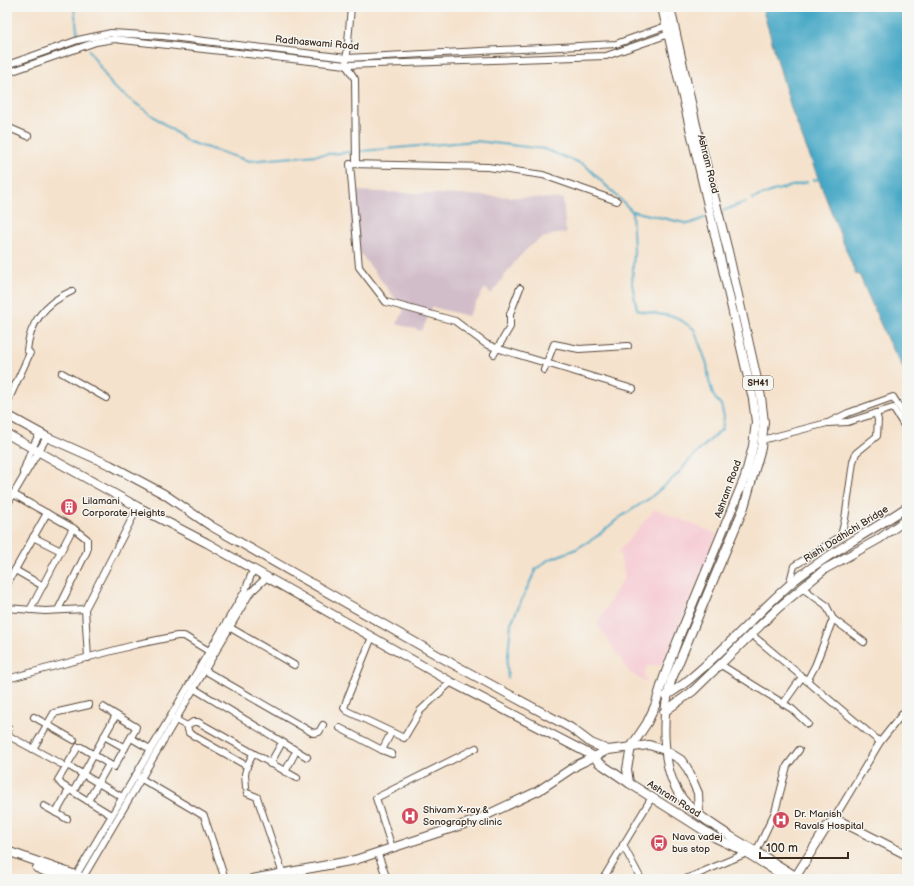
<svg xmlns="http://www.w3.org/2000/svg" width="914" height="886" font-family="'Balsamiq Sans',sans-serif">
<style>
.built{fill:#f6cfd6}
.industrial{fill:#d1bdc9}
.water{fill:#46a8c6;stroke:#406972}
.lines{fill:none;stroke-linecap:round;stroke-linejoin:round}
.stream{stroke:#46a8c6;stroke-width:2}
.minor-casing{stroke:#574638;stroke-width:8}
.major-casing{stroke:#574638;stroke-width:10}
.minor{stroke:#fff;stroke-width:6}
.major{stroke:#fff;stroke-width:8}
.labels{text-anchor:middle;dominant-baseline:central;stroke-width:3;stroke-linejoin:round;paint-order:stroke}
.shield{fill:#f6f6f2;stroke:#73675e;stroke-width:1}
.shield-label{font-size:9px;font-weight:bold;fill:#3b2a1e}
.street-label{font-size:10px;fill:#3b2a1e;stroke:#f6f6f2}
.poi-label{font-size:10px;fill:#3b2a1e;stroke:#f6f6f2;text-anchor:start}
</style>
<rect width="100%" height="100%" fill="#f6f6f2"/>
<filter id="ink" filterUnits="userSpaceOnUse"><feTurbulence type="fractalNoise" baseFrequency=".025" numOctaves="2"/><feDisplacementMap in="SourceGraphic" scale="8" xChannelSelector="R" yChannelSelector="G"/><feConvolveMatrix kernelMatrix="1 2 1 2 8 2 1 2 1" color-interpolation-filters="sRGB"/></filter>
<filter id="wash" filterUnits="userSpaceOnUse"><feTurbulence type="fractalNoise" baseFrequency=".012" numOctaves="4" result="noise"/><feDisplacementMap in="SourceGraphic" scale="16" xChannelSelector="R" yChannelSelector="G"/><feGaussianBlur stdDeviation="0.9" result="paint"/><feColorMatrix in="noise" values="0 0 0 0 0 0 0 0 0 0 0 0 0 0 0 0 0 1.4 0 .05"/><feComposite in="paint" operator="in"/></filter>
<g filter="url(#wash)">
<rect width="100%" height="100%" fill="#f5e2cc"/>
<polygon class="built" points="655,509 717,534 662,665 647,666 644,676 646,678 645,682 629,672 597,623 625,576 619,551"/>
<polygon class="industrial" points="357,191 563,199 566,233 555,234 540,239 528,248 518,258 491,294 485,288 468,316 432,307 422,331 397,324 404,310 351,241 351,214"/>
<polygon class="water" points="762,7 907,7 907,374 888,341 859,274 856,275 792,111"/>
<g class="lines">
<g class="stream">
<polyline points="74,7 78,37"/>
<polyline points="89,50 113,87 189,142 249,161 476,141 544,149 585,165 632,211 689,224 707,217"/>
<polyline points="813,180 820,179"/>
<polyline points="752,199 773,191 807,182"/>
<polyline points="722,211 746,202"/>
<polyline points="508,678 507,666 511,623 536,569 548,560 576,549 596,537 619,518 650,498 678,474 689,460 722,429 724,417 721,405 714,397 709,381 707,364 694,329 676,317 640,311 637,309 632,284 634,250 632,211"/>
</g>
</g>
</g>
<g filter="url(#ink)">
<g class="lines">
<g class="minor-casing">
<g id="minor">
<polyline points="351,7 346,65 355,79 356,164"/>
<polyline points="7,65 78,40 111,33 163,36 347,58 616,44 669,25"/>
<polyline points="7,73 96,42 114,39 346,65 606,56 672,33"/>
<polyline points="7,127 28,136"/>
<polyline points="617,201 543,175 488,167 350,164 359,267 386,302 455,321 486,344 496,348 633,389"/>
<polyline points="494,354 510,327 510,314 520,288"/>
<polyline points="544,370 554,344 579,349 628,346"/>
<polyline points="62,373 106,398"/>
<path d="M7,403L30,353L27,350C30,321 47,302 72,291"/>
<polyline points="830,422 848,413 893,397 907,419"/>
<polyline points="762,440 827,423 848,422 893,408 907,430"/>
<polyline points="23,472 32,448 40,433"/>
<polyline points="13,494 73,528 87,539 87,551 58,610"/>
<polyline points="7,505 47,437"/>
<polyline points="33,537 61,551"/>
<polyline points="15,570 43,586"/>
<polyline points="7,584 47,513"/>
<polyline points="789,585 794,566 841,536 845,519 853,462 856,453 877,436 878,420 876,413"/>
<polyline points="802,588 826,605 833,619 815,666 807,681"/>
<polyline points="7,608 45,611 85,609 88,658"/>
<polyline points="85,609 138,507"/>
<polyline points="30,610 73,528"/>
<polyline points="833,619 864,642"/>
<polyline points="229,627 294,665"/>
<polyline points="751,634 880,742"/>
<polyline points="372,637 347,699 344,708 347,711 404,738 420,711 451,682"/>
<polyline points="721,665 792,709 808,724"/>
<polyline points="204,670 313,733 319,732 323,725"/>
<polyline points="7,679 138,644 177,636 184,636 212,653"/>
<polyline points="193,688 307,757"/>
<polyline points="783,704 802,677"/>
<polyline points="103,707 116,715"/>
<polyline points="34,717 74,740"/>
<polyline points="174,719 187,726"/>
<polyline points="7,728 9,729 7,732"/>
<polyline points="340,728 382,750 391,733"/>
<polyline points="7,735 61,764"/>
<polyline points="104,736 125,748"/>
<polyline points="131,738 150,749"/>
<polyline points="33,749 54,713 89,705"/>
<polyline points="382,750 392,754"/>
<polyline points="253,754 247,766 189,733 187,726 193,722 198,722 297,778"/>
<polyline points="270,764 280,746"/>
<polyline points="67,765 122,797"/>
<polyline points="285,772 294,755"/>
<polyline points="140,778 204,816 225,879"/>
<polyline points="246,787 245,774 247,766"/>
<polyline points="73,792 116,715 136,727 135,730 114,767 112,766 81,747 78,747 58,780 62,785 111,815"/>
<polyline points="247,793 257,797 283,874"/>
<polyline points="88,801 109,764"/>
<polyline points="44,806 67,819"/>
<polyline points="56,813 69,790"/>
<polyline points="832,822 880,742 907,708"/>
<polyline points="623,845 641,879"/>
<polyline points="392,848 376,798 476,748"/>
<polyline points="756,852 775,812 787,766 799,750"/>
<polyline points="379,857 387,879"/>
<polyline points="74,879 245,591 253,570"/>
<polyline points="82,879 250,593 266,578"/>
<polyline points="603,879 652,797"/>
<polyline points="686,879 747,853"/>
</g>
</g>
<g class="major-casing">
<g id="major">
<polyline points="662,7 753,399 756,422 753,446 745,477 677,642 663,680 655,706 647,723 631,747 627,769 629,783 716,838 747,853 788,879"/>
<path d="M670,7L696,125L728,251L761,397L764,422L761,448L744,507L671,681C661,716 660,775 686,803C699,817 715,826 730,836C753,850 777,864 800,879"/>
<polyline points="7,415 47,437 110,465 164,494 211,526 453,664 571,728 591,743 608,750"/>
<polyline points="7,434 138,507 207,543 451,682 595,757 598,762 629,783"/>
<path d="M666,696C673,691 680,687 686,682C725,651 757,612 795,580C830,552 870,532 907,507"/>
<polyline points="664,712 693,691 778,608 825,569 879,539 907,519"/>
<polyline points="7,851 87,879"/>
<polyline points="37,868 64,879"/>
<polyline points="796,876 828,825 832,822 842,822 907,855"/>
<polyline points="252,879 355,860 474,821 538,791 577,765 608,750 649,745 665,750 681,760 687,768 698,793 699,814"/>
</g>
</g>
<use href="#minor" class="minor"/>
<use href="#major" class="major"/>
</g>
</g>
<defs>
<g id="building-disc" transform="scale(0.9)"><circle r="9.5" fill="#d1495b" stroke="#f6f6f2"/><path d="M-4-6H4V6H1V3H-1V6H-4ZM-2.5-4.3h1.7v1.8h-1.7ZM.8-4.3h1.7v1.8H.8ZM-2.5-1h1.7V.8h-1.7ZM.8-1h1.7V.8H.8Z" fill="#fff"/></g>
<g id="hospital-disc" transform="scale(0.9)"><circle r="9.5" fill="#d1495b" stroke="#f6f6f2"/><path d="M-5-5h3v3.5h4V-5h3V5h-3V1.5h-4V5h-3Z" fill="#fff"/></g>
<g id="bus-disc" transform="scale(0.9)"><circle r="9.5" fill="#d1495b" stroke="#f6f6f2"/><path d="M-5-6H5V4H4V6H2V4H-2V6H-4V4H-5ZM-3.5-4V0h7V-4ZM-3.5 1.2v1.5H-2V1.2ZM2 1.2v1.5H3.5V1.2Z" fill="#fff"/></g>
</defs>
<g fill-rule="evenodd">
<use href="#building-disc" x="69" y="507"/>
<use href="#hospital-disc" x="410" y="816"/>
<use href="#hospital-disc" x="781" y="820"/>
<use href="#bus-disc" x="659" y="843"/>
</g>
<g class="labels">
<rect class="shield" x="743" y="376" width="30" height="14" rx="3"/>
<g class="shield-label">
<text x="758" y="383">SH41</text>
</g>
<g class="street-label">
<text transform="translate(317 43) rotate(5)">Radhaswami Road</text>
<text transform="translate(708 164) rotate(76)">Ashram Road</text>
<text transform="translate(728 489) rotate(-70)">Ashram Road</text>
<text transform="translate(846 534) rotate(-32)">Rishi Dadhichi Bridge</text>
<text transform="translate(674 799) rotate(32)">Ashram Road</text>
</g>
<g class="poi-label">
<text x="82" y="501">Lilamani<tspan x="82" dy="12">Corporate Heights</tspan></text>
<text x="423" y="810">Shivam X-ray &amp;<tspan x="423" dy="12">Sonography clinic</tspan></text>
<text x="794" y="814">Dr. Manish<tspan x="794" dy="12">Ravals Hospital</tspan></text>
<text x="672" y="837">Nava vadej<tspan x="672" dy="12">bus stop</tspan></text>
</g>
</g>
<rect width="914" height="886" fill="none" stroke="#f6f6f2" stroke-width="24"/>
<path d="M760 852v6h88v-6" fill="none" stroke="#3b2a1e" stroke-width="2"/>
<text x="766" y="852" font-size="12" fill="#3b2a1e" stroke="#f6f6f2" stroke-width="3" paint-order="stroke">100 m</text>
</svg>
